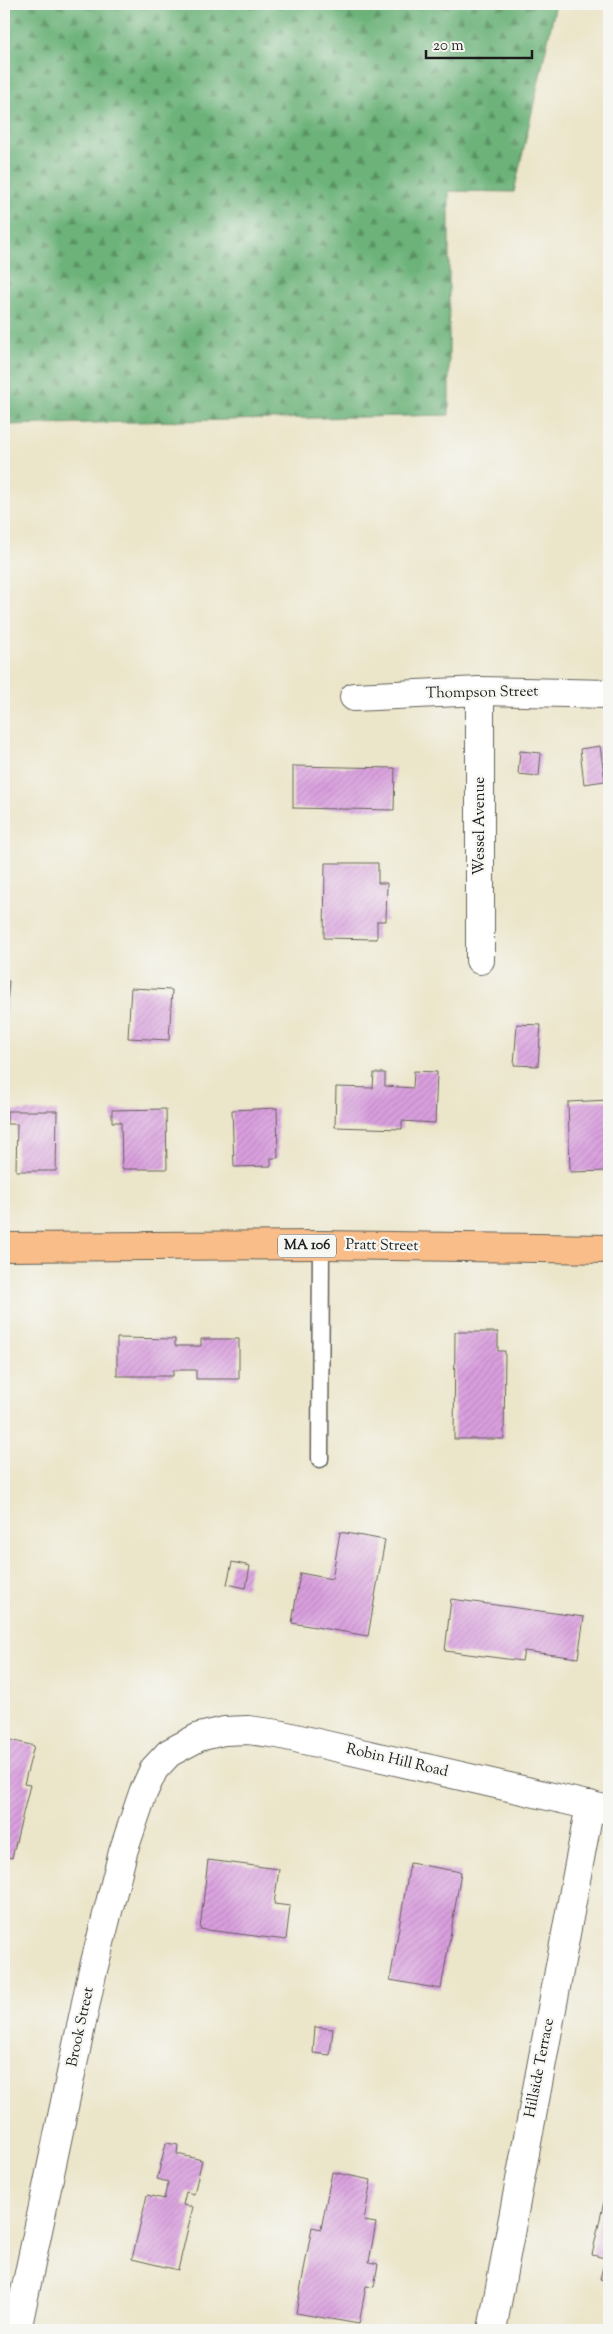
<svg xmlns="http://www.w3.org/2000/svg" width="613" height="2334" font-family="'Sorts Mill Goudy',serif">
<style>
.forest{fill:url(#forest-firs);stroke:#44674a}
.building{fill:url(#building-hatch)}
.lines{fill:none;stroke-linecap:round;stroke-linejoin:round}
.service-casing{stroke:#646259;stroke-width:19}
.minor-casing{stroke:#646259;stroke-width:30}
.primary-casing{stroke:#646259;stroke-width:30}
.service{stroke:#fff;stroke-width:16}
.minor{stroke:#fff;stroke-width:28}
.primary{stroke:#f8bd88;stroke-width:28}
.labels{text-anchor:middle;dominant-baseline:central;stroke-width:4.5;stroke-linejoin:round;paint-order:stroke}
.shield{fill:#f6f6f2;stroke:#5d5d5c;stroke-width:1}
.shield-label{font-size:14px;font-weight:bold;fill:#1c1c1c}
.street-label{font-size:15px;fill:#1c1c1c;stroke:#f6f6f2}
</style>
<defs>
<pattern id="forest-firs" width="22" height="20" patternUnits="userSpaceOnUse" patternTransform="scale(1.25)"><rect width="22" height="20" fill="#6cb279"/><path d="M5 1l3.5 6h-7zM16 11l3.5 6h-7z" fill="#589062"/></pattern>
<pattern id="building-hatch" width="6" height="6" patternUnits="userSpaceOnUse" patternTransform="scale(1.25)"><rect width="6" height="6" fill="#d99fde"/><path d="M-1 1l2-2M0 6l6-6M5 7l2-2" fill="none" stroke="#ba88be"/></pattern>
</defs>
<rect width="100%" height="100%" fill="#f6f6f2"/>
<filter id="ink" filterUnits="userSpaceOnUse"><feTurbulence type="fractalNoise" baseFrequency=".02" numOctaves="2"/><feDisplacementMap in="SourceGraphic" scale="10" xChannelSelector="R" yChannelSelector="G"/><feConvolveMatrix kernelMatrix="1 2 1 2 8 2 1 2 1" color-interpolation-filters="sRGB"/></filter>
<filter id="wash" filterUnits="userSpaceOnUse"><feTurbulence type="fractalNoise" baseFrequency=".0096" numOctaves="4" result="noise"/><feDisplacementMap in="SourceGraphic" scale="20" xChannelSelector="R" yChannelSelector="G"/><feGaussianBlur stdDeviation="1.12" result="paint"/><feColorMatrix in="noise" values="0 0 0 0 0 0 0 0 0 0 0 0 0 0 0 0 0 1.4 0 .05"/><feComposite in="paint" operator="in"/></filter>
<g filter="url(#wash)">
<rect width="100%" height="100%" fill="#ebe5c9"/>
<polygon class="forest" points="4,4 556,4 514,192 449,191 449,415 4,425"/>
<g id="blocks">
<g class="building">
<polygon points="600,746 605,781 584,784 580,749"/>
<polygon points="520,751 541,753 539,776 518,774"/>
<polygon points="293,766 395,768 394,810 293,808"/>
<polygon points="325,863 378,863 378,883 387,883 386,921 377,921 377,939 324,938"/>
<polygon points="4,981 9,981 6,1015 4,1015"/>
<polygon points="131,988 172,990 169,1040 128,1038"/>
<polygon points="517,1024 541,1025 538,1066 514,1065"/>
<polygon points="414,1071 437,1072 435,1123 402,1121 402,1129 335,1127 336,1087 373,1088 374,1073 385,1073 385,1086 413,1088"/>
<polygon points="609,1100 609,1171 570,1172 568,1102"/>
<polygon points="277,1108 278,1158 271,1158 271,1166 234,1167 232,1110"/>
<polygon points="166,1109 167,1169 122,1169 121,1122 112,1122 112,1110"/>
<polygon points="7,1111 57,1111 56,1171 16,1171 17,1124 7,1124"/>
<polygon points="455,1332 498,1332 498,1351 505,1351 504,1439 454,1439"/>
<polygon points="117,1338 175,1339 175,1346 201,1346 201,1339 239,1339 239,1379 196,1379 196,1370 173,1370 173,1376 117,1376"/>
<polygon points="340,1532 385,1540 368,1636 292,1623 300,1573 332,1579"/>
<polygon points="232,1562 250,1566 246,1588 227,1584"/>
<polygon points="451,1599 584,1617 578,1658 524,1651 522,1661 445,1651"/>
<polygon points="4,1738 34,1746 24,1784 30,1785 12,1858 4,1856"/>
<polygon points="208,1860 279,1869 274,1904 290,1906 286,1940 200,1929"/>
<polygon points="410,1863 461,1872 441,1989 390,1980"/>
<polygon points="315,2027 333,2029 330,2055 313,2053"/>
<polygon points="166,2143 178,2145 177,2154 202,2160 194,2194 186,2192 183,2205 193,2207 178,2270 132,2259 147,2195 164,2199 168,2182 157,2179"/>
<polygon points="332,2172 371,2180 364,2221 376,2223 369,2262 378,2264 374,2287 366,2286 359,2324 296,2313 312,2227 321,2229"/>
<polygon points="604,2201 609,2202 609,2281 600,2279 605,2258 592,2255"/>
</g>
</g>
</g>
<g filter="url(#ink)">
<use href="#blocks" fill-opacity="0" stroke="#646259" stroke-width="1"/>
<g class="lines">
<g class="service-casing">
<polyline id="service" points="320,1459 321,1245"/>
</g>
<g class="minor-casing">
<g id="minor">
<polyline points="354,697 480,691 609,694"/>
<polyline points="480,960 480,691"/>
<polyline points="17,2330 92,1974 123,1852 143,1793 154,1769 169,1753 199,1737 224,1731 248,1730 278,1734 609,1810"/>
<polyline points="492,2330 590,1805"/>
</g>
</g>
<g class="primary-casing">
<polyline id="primary" points="4,1247 321,1245 609,1249"/>
</g>
<use href="#service" class="service"/>
<use href="#minor" class="minor"/>
<use href="#primary" class="primary"/>
</g>
</g>
<g class="labels">
<rect class="shield" x="278" y="1234.5" width="58" height="23" rx="4"/>
<g class="shield-label">
<text x="307" y="1246">MA 106</text>
</g>
<g class="street-label">
<text transform="translate(482 693) rotate(-1)">Thompson Street</text>
<text transform="translate(480 826) rotate(-90)">Wessel Avenue</text>
<text transform="translate(382 1246) rotate(1)">Pratt Street</text>
<text transform="translate(397 1761) rotate(13)">Robin Hill Road</text>
<text transform="translate(81 2027) rotate(-78)">Brook Street</text>
<text transform="translate(540 2068) rotate(-79)">Hillside Terrace</text>
</g>
</g>
<rect width="613" height="2334" fill="none" stroke="#f6f6f2" stroke-width="20"/>
<path d="M426 50v8h106v-8" fill="none" stroke="#1c1c1c" stroke-width="2.5"/>
<text x="433" y="50" font-size="15" fill="#1c1c1c" stroke="#f6f6f2" stroke-width="4" paint-order="stroke">20 m</text>
</svg>
